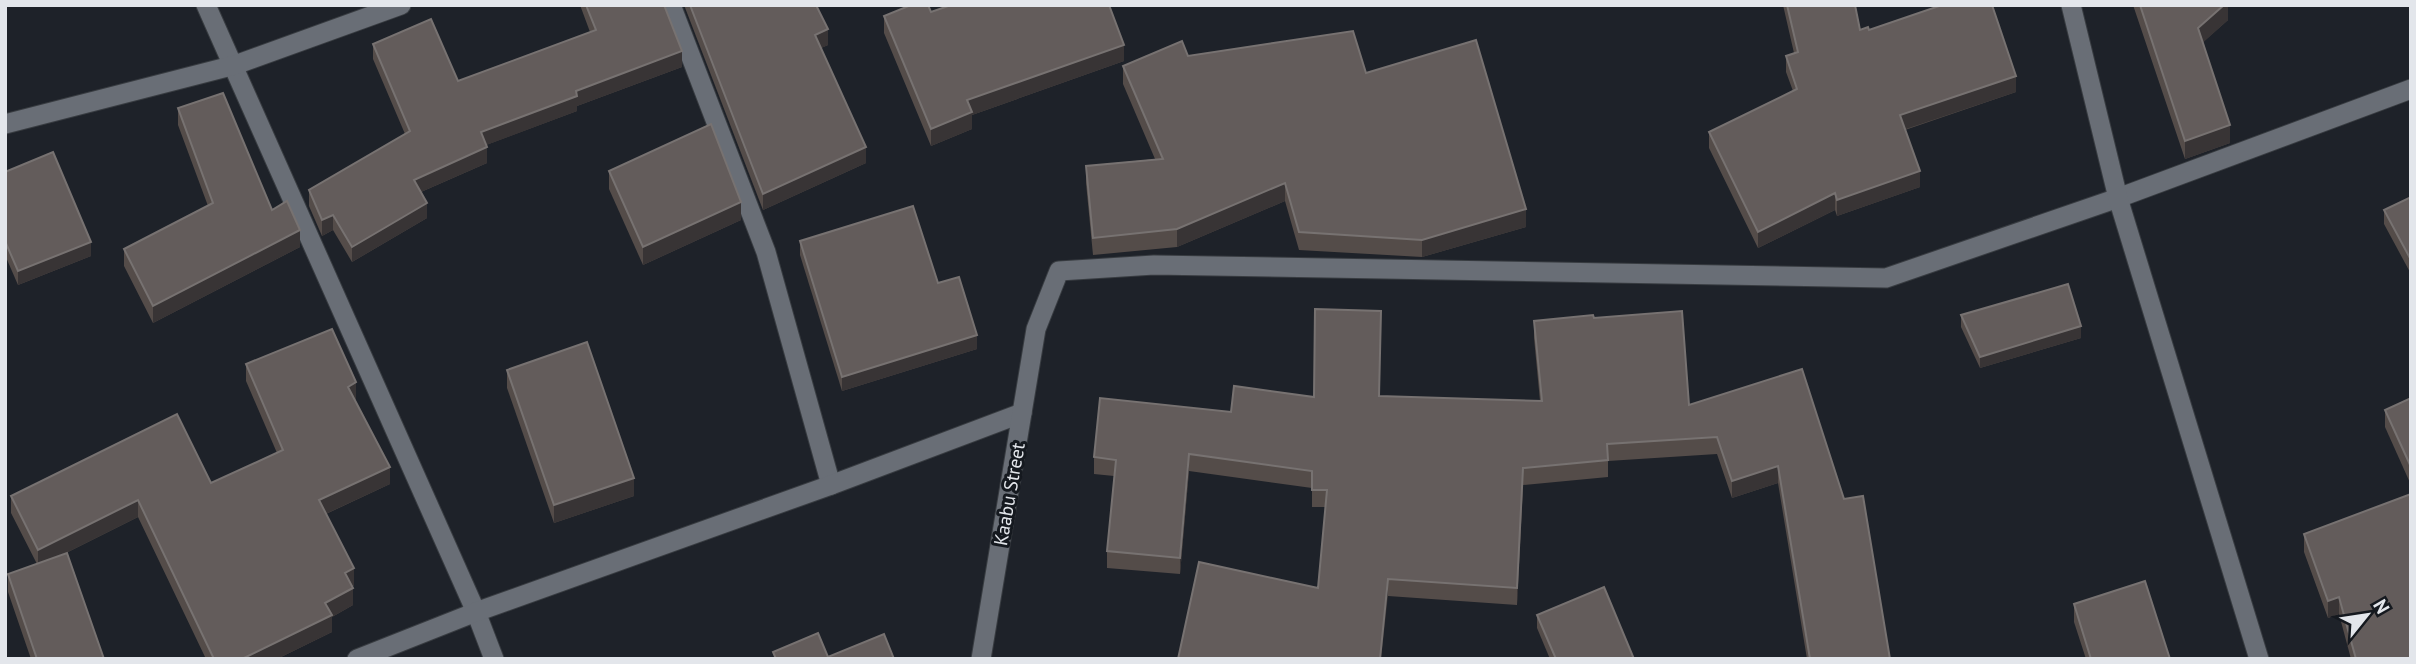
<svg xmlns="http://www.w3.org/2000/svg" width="2416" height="664" font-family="'PT Sans',sans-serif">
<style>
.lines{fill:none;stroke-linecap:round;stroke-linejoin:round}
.minor-casing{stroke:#383c41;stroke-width:21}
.tertiary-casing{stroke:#383c41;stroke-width:21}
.minor{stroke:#696e76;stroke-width:19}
.tertiary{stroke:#696e76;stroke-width:19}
.wall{fill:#544c49}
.shaded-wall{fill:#383435}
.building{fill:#635c5b;stroke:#777271;stroke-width:2}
.labels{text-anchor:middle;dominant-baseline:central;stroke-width:6;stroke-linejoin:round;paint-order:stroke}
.street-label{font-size:19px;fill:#e3e6eb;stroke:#15191f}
</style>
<rect width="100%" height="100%" fill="#1e2229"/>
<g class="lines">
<g class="minor-casing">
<g id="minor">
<polyline points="206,5 476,612 494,659"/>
<polyline points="671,5 766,252 831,485"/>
<polyline points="5,124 235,65 401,5"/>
<polyline points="357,659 476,612 831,485 1022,413"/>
<polyline points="981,659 1036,329 1059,271 1154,265 1886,278 2118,198 2411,89"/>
</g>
</g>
<g class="tertiary-casing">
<polyline id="tertiary" points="2071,5 2118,198 2259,659"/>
</g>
<use href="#minor" class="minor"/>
<use href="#tertiary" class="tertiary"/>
</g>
<g class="wall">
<polygon points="580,5 664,5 682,67 577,106 577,111 486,145 487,163 421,192 427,218 352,262 333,230 322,236 309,206 309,190 405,134 373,59 373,44 458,81 590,32"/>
<polygon points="684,5 816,5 828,45 821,48 866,163 763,210"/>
<polygon points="1783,5 1855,5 1860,30 1869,30 2016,92 1905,130 1920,187 1837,216 1835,210 1758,248 1709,148 1709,132 1793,91 1786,72 1786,56 1794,53"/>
<polygon points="2133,5 2228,5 2228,20 2203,42 2230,143 2185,159"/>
<polygon points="931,12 1124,61 972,115 972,129 931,146 884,33 884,16"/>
<polygon points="1188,56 1366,73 1526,227 1422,257 1299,250 1285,201 1177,247 1093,255 1086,183 1086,166 1155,159 1123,84 1123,66"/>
<polygon points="178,108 272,210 300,247 153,323 124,266 124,249 208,206 178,125"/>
<polygon points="609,171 741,220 643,265 609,189"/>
<polygon points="5,172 91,256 18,285 5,255"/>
<polygon points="2411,197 2411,274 2384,224 2384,210"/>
<polygon points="800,241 938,283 977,349 842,391 800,255"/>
<polygon points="1961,315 2081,338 1980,368 1961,327"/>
<polygon points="1594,318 1689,405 1802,369 1890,659 1807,659 1778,483 1732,498 1717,454 1608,461 1608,477 1523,485 1517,605 1388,596 1318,588 1326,507 1312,507 1312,488 1189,471 1180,574 1107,568 1107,551 1114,476 1094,474 1094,457 1231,412 1314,397 1379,396 1540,401 1534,338 1534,321"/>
<polygon points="246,364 356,399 355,400 390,484 326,514 354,585 352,587 353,605 332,617 332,632 277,659 206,659 138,517 62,555 104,659 31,659 8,592 8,574 37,564 11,513 11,496 211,483 277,453 246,381"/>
<polygon points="507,370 634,496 554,523 507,388"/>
<polygon points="2411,398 2411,485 2385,427 2385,410"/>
<polygon points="2304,534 2411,659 2351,659 2339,614 2328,618 2304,552"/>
<polygon points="2074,604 2170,659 2086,659 2074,622"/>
<polygon points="1537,615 1634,659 1550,659 1537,628"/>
</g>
<g class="shaded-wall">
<polygon points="2224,5 2228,5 2228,20 2198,47 2198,28"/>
<polygon points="828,29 828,45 815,51 815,35"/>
<polygon points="1124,45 1124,61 972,115 972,129 931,146 931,129 967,100"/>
<polygon points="682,51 682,67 577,106 577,111 481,147 481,132 576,91"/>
<polygon points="2016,76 2016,92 1900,131 1900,115"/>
<polygon points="2230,125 2230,143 2185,159 2185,141"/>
<polygon points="487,147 487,163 414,195 414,180"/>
<polygon points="866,147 866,163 763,210 763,194"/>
<polygon points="1920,171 1920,187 1837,216 1837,200"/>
<polygon points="1285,183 1285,201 1177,247 1177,229"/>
<polygon points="1835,193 1835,210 1758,248 1758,232"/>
<polygon points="741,202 741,220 643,265 643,247"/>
<polygon points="427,203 427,218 352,262 352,247"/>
<polygon points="1526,209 1526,227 1422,257 1422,240"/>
<polygon points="333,215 333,230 322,236 322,220"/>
<polygon points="300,230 300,247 153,323 153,306"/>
<polygon points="91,242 91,256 18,285 18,271"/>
<polygon points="2081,326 2081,338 1980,368 1980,357"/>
<polygon points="977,335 977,349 842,391 842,377"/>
<polygon points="356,382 356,399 348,404 348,387"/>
<polygon points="1189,454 1189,471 1180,574 1180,558"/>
<polygon points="1778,466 1778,483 1732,498 1732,481"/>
<polygon points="390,467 390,484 319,517 319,500"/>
<polygon points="1523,468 1523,485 1517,605 1517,588"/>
<polygon points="634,478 634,496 554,523 554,505"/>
<polygon points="138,500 138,517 38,567 38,550"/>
<polygon points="354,568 354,585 345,590 345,573"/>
<polygon points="1388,579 1388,596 1381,659 1380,659"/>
<polygon points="353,588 353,605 332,617 332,632 277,659 242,659 325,603"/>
<polygon points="2339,597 2339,614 2328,618 2328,601"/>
</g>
<g class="building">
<polygon points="586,5 664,5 682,51 576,91 577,96 481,132 487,147 414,180 427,203 352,247 333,215 322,220 309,190 410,131 373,44 431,19 458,81 596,30"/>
<polygon points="690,5 816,5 828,29 815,35 866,147 763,194"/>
<polygon points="911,5 928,5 931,12 951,5 1109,5 1124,45 967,100 972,112 931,129 884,16"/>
<polygon points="1787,5 1855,5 1860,30 1868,27 1869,30 1942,5 1992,5 2016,76 1900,115 1920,171 1837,200 1835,193 1758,232 1709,132 1797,89 1786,56 1798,52"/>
<polygon points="2140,5 2224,5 2198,28 2230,125 2185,141"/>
<polygon points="1353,31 1366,73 1476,40 1526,209 1422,240 1299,232 1285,183 1177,229 1093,238 1086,166 1163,159 1123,66 1182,41 1188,56"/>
<polygon points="223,93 272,210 287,201 300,230 153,306 124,249 213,203 178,108"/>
<polygon points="711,124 741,202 643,247 609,171"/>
<polygon points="53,152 91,242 18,271 5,241 5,172"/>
<polygon points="2411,197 2411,260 2384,210"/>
<polygon points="913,206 938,283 959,277 977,335 842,377 800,241"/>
<polygon points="2068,284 2081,326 1980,357 1961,315"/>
<polygon points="1315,309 1381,311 1379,396 1542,401 1534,321 1593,315 1594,318 1682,311 1689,405 1802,369 1844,499 1863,496 1890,659 1810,659 1778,466 1732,481 1717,437 1607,444 1608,460 1523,468 1517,588 1388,579 1380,659 1178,659 1199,562 1318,588 1327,490 1312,490 1312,471 1189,454 1180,558 1107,551 1116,460 1094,457 1100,398 1231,412 1234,386 1314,397"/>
<polygon points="332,329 356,382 348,387 390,467 319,500 354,568 345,573 353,588 325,603 332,615 242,659 214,659 138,500 38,550 11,496 177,414 211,483 283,450 246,364"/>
<polygon points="587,342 634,478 554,505 507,370"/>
<polygon points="2411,398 2411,467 2385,410"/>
<polygon points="2411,494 2411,659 2356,659 2339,597 2328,601 2304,534"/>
<polygon points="67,553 104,659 37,659 8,574"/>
<polygon points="2145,581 2170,659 2091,659 2074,604"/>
<polygon points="1604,587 1634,659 1556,659 1537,615"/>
<polygon points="818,633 828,657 884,634 894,659 776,659 773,652"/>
</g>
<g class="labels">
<g class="street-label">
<text transform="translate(1009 494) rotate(-80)">Kaabu Street</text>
</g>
</g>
<rect width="2416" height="664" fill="none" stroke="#e3e6eb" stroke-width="14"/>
<g transform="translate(2367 615) rotate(60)" stroke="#15191f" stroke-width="5" paint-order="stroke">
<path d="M0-5L12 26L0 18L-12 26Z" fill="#e3e6eb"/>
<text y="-10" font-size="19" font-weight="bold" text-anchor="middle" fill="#e3e6eb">N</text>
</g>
</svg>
